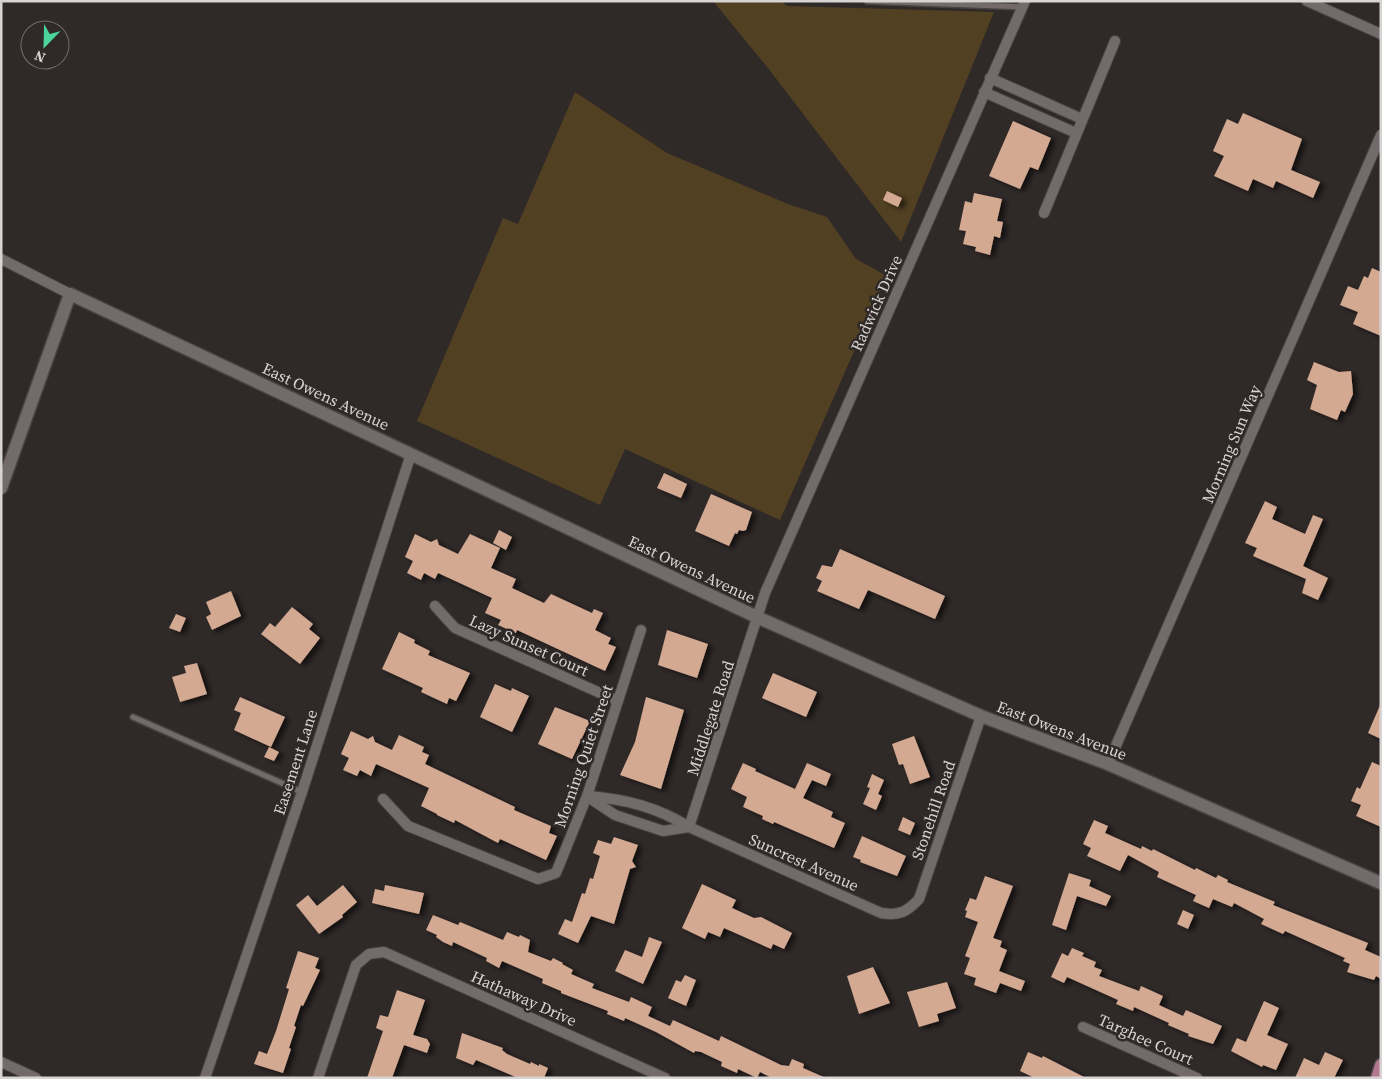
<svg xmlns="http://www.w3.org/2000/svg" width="1382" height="1079" font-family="'Source Serif 4',serif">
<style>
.green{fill:#524022}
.building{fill:#d3a992;filter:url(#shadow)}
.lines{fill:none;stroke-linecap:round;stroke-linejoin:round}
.service-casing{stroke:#494444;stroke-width:8}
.minor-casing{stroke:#494444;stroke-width:12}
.tertiary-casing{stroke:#494444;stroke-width:15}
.primary-casing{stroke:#494444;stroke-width:15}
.service{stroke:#736b6b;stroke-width:5}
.minor{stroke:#736b6b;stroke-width:10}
.tertiary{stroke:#736b6b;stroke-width:12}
.primary{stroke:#b1788f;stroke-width:12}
.labels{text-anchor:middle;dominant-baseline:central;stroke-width:5;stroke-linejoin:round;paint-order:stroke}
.street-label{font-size:16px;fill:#d8d4d4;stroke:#2f2928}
</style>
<defs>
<filter id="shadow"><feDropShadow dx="4.5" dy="2.5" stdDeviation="2.5" flood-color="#0009"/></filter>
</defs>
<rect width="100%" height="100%" fill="#2f2928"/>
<g class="green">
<polygon points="713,1 781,1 787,6 994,12 901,242 768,68"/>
<polygon points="575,92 667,153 788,204 827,217 856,259 887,276 780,520 625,449 600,505 417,421 503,218 518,224"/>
</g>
<g class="building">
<polygon points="1243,113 1302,139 1291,170 1320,182 1313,198 1276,181 1273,188 1253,179 1248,191 1214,176 1224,156 1213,151 1227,119 1238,124"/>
<polygon points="1013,121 1051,138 1038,170 1030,167 1020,189 989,176"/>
<polygon points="887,191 902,198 898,207 883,200"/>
<polygon points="974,193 1002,199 997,221 1003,222 1000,238 994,236 990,255 975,251 976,247 963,244 966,231 959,230 965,201 972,203"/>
<polygon points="1372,268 1381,272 1381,336 1353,324 1358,312 1340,305 1348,286 1358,290 1364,276 1368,278"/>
<polygon points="1314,362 1339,372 1351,371 1353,394 1345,412 1341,410 1337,420 1310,409 1317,385 1307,380"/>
<polygon points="664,473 687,484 681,498 657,488"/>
<polygon points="711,494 752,512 746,530 743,531 739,530 737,534 735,533 729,546 695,531"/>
<polygon points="1265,501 1277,507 1272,519 1305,534 1313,515 1323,519 1303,566 1328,578 1318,600 1302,593 1306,579 1253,556 1257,548 1245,543"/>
<polygon points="499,530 512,537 506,550 493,543"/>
<polygon points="415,534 431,542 437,539 439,545 458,554 470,534 500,548 491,568 516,579 512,588 544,603 551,594 592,613 594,609 603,613 595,630 611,638 608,644 616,647 605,671 517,630 516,633 498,625 501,620 485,613 492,598 438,573 435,579 424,573 421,580 407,573 413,561 405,557"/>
<polygon points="840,549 945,596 935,619 868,590 859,609 817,591 822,581 816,578 822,565 832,567"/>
<polygon points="231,591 241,616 212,630 206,617 211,614 206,602"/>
<polygon points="292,607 313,624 309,629 320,638 300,664 261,634 270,623 275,627"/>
<polygon points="176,614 186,618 180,632 169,628"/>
<polygon points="667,630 708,644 697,678 658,665"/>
<polygon points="399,632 415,640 414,643 430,651 428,655 470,673 456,701 449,698 447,704 421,692 423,688 382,669"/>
<polygon points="197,663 207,694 180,702 172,677 186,673 184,666"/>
<polygon points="773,673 817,692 806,717 762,698"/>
<polygon points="495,684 511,691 512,688 529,696 512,732 480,717"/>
<polygon points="240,697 285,717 271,747 234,730 241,713 234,710"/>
<polygon points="646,697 684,710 661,789 620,775 635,742"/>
<polygon points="1381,703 1381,739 1368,733"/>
<polygon points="555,707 590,721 572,759 538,744"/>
<polygon points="351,731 368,739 373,736 375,742 392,750 399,735 424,747 422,752 429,755 425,764 515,807 514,810 551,826 549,833 557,836 546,860 500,839 498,843 455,820 454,823 437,815 437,814 421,806 429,788 376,764 371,776 360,770 357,776 343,770 349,758 341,754"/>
<polygon points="914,736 930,777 910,784 903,764 899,765 892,744"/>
<polygon points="269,747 279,752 274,761 264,757"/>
<polygon points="1372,762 1381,766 1381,827 1356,816 1361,805 1351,801 1357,787 1360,789"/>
<polygon points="743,763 756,769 755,771 795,789 807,763 831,774 826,786 812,780 803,798 833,812 831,817 845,823 834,848 774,822 773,824 762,819 763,816 743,807 747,797 731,789"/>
<polygon points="872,774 884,780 878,794 882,796 876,810 863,804 870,788 867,787"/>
<polygon points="903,817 915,823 910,835 898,830"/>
<polygon points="1094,820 1108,826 1105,833 1141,849 1142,846 1152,851 1153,849 1195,870 1196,868 1216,878 1218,875 1228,880 1227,882 1275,902 1273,905 1368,943 1365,950 1381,957 1381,979 1376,976 1374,980 1347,972 1350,964 1343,961 1345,958 1285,931 1283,934 1261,924 1264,919 1234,903 1232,907 1213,899 1209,908 1193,901 1196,895 1157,877 1159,872 1128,855 1120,871 1087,856 1091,848 1083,844"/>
<polygon points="862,836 906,856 897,876 860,862 861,860 853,857"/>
<polygon points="614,837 638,845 632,861 636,867 630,869 614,924 591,916 578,943 558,934 565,919 572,922 582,893 585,894 590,878 593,879 600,856 593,853 598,840 611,844"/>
<polygon points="1069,873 1091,880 1089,886 1111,896 1106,906 1077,896 1066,930 1052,925"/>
<polygon points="985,876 1013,886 993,938 1002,941 1000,947 1007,950 999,971 1025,981 1021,991 1000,983 996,993 974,985 976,978 964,974 970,958 965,956 978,922 965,917 967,911 965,910 970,898 976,900"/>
<polygon points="702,884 736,900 732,908 754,918 761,917 792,933 784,949 773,944 771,949 724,928 720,937 708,932 705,939 682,928"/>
<polygon points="343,885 357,902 342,915 343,917 319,934 296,905 308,895 317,906"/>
<polygon points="385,885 424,893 419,914 372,903 375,889 384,891"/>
<polygon points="1183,910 1194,915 1188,929 1177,924"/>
<polygon points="433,915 458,925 460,922 503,940 507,932 519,937 520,935 530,940 528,952 551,961 553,958 563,963 562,964 573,970 571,974 594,984 592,988 629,1002 631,997 652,1007 648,1016 670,1026 673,1020 719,1041 721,1036 781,1065 789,1066 792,1059 804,1064 803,1068 826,1078 772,1078 760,1072 757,1078 738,1069 737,1073 721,1066 722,1062 701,1052 695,1051 694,1053 656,1032 625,1018 624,1021 607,1014 608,1011 561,993 561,991 542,983 543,979 502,961 499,968 486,961 487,958 453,942 452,946 443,942 436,937 437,935 426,930"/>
<polygon points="649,937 662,942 643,984 615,971 625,950 642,957"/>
<polygon points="1072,948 1084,953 1082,956 1096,962 1094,967 1102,970 1099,976 1139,991 1141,986 1163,996 1159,1005 1183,1016 1186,1010 1222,1026 1213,1044 1188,1036 1189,1034 1168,1025 1169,1023 1134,1007 1133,1011 1116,1004 1118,1000 1067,977 1064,983 1051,977 1062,953 1068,956"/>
<polygon points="298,951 319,958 315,968 320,970 303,1006 301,1005 294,1026 296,1027 289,1048 291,1049 283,1073 254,1064 259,1051 267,1054 276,1031 289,989 286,988"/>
<polygon points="873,967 890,1003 859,1014 847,976"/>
<polygon points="685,975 696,980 686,1006 668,998 676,980 681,982"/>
<polygon points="947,982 956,1008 937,1014 939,1021 919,1027 907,992"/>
<polygon points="397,990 425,1000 413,1035 427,1039 430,1044 427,1053 404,1045 392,1078 367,1078 383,1031 376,1028 380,1015 388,1017"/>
<polygon points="1264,1001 1279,1008 1267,1035 1288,1044 1276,1070 1263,1065 1262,1067 1231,1051 1237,1038 1246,1042"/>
<polygon points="462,1033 503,1048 502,1050 507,1054 530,1064 531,1062 539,1066 539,1064 548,1068 544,1078 518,1078 476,1060 473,1065 456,1058"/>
<polygon points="1028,1052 1042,1058 1043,1056 1086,1078 1035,1078 1020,1071"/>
<polygon points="1325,1052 1343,1060 1334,1078 1295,1078 1304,1058 1319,1065"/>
</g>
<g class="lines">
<g class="service-casing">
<g id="service">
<polyline points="867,1 1022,7"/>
<polyline points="133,717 302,792"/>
</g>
</g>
<g class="minor-casing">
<g id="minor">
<polyline points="1307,1 1381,34"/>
<polyline points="990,78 1082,119"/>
<polyline points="984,92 1076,133"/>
<polyline points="1044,213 1115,41"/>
<polyline points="1,259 70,294"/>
<polyline points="435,606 455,628 618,701"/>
<polyline points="1108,764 1381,135"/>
<path d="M587,796C625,799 657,807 689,827L881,913C899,916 907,912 919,899L981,716"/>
<polyline points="588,797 615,815 663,831 689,827"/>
<polyline points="383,799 408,826 538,879 556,873 587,796 641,630"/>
<polyline points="689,827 765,593 1025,1"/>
<polyline points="1083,1027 1197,1078"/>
<polyline points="1,1062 36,1078"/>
<polyline points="205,1078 302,792 411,454"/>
<polyline points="318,1078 356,965 369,954 384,952 665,1078"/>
</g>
</g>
<g class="tertiary-casing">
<polyline id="tertiary" points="1,488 70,294 759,618 981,716 1108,764 1381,883"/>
</g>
<g class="primary-casing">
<polyline id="primary" points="1377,1078 1381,1065"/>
</g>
<use href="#service" class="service"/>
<use href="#minor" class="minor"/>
<use href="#tertiary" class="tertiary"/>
<use href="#primary" class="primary"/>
</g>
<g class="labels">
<g class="street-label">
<text transform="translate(876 303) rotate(-66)">Radwick Drive</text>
<text transform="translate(326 396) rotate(25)">East Owens Avenue</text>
<text transform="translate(1231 444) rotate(-67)">Morning Sun Way</text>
<text transform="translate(692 569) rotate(25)">East Owens Avenue</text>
<text transform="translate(529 645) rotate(24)">Lazy Sunset Court</text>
<text transform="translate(710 718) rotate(-72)">Middlegate Road</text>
<text transform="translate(1062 730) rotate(21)">East Owens Avenue</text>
<text transform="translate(583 756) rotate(-71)">Morning Quiet Street</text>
<text transform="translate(295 762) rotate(-72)">Easement Lane</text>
<text transform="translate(933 810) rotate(-71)">Stonehill Road</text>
<text transform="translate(804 862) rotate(24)">Suncrest Avenue</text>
<text transform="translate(524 998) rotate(24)">Hathaway Drive</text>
<text transform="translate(1146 1039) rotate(24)">Targhee Court</text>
</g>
</g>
<rect width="1382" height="1079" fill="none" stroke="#d8d4d4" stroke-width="5"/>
<g transform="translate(45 45) rotate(203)"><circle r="24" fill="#2f2928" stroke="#736d6d"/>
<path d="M0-4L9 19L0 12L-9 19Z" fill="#4bd49b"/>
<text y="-8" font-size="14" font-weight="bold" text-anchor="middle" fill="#d8d4d4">N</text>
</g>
</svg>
